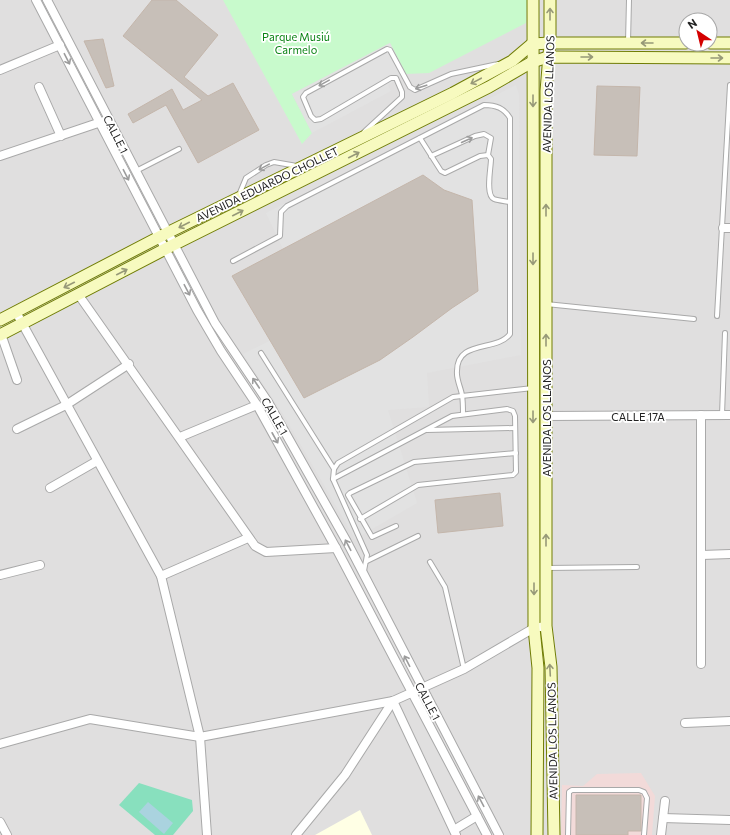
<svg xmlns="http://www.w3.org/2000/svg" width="730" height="835" font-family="Commissioner,sans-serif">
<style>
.residential{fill:#e0dfdf;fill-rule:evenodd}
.commercial{fill:#f2dad9}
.education{fill:#ffffe5}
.park{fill:#c8facc}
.pitch{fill:#88e0be}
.parking{fill:#e2e2e2}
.water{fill:#aad3df}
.building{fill:#c7bfb8;stroke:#c4b6ab}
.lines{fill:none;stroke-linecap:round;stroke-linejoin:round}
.lane-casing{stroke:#a9a9a9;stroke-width:6}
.street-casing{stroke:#a9a9a9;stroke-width:10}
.secondary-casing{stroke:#707d05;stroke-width:13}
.lane{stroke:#fff;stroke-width:4}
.street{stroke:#fff;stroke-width:8}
.secondary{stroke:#f7fabf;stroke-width:11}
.oneway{stroke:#979978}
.oneway2{stroke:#9c9c9c}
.labels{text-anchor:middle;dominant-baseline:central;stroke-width:3.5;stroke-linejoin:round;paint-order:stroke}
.park-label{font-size:11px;fill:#0c8416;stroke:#fff}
.street-label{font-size:11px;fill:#222;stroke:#fff}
</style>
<rect width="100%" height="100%" fill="#f2efe9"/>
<path class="residential" d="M0,0H730V835H0ZM686,20H710V44H686Z"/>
<polygon class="commercial" points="641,773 655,796 652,835 561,835 562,785 583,786 597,774"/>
<polygon class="education" points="360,810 372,835 315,835"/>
<polygon class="park" points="223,0 527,0 526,23 429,73 406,74 390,43 292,94 312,133 302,144"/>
<polygon class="pitch" points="139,783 192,800 193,811 173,835 155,835 119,805"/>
<g class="parking">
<polygon points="390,43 406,74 388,85 391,91 312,133 292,94"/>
<polygon points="516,85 519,95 521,355 427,373 429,407 388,410 417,503 355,539 283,414 243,354 271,340 304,398 380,360 413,337 452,308 478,291 472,200 444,190 283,249 266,213"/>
</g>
<polygon class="water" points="148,802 173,823 164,834 139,812"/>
<g class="building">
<polygon points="152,0 176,0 218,35 184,77 208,96 233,83 259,130 198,163 166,105 133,123 128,114 172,89 183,110 202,100 123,36"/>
<polygon points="103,39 114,86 106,88 84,41"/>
<polygon points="597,86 640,87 637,156 594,155"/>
<polygon points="423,175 444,190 472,200 478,291 452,308 413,337 380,360 304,398 232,276"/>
<polygon points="500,493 503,526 438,533 435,500"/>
<polygon points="576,795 641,795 641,831 628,831 628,835 576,835"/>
</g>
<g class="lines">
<g class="lane-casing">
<g id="lane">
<polyline points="628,42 629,0"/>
<polyline points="364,132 402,97 402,92 396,78 391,78 321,119 315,120 311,116 303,97 306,93 387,49 390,50 410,87 415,90 451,74 498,64"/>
<path d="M420,138L441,171L445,173L480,156L488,155L491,159C491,168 485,195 494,199C499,201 505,201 510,202"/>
<polyline points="431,156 475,136 484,134 491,138 488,155"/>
<polyline points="136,171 179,149"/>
<polyline points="239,195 246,178 266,165 274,162 297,166"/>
<path d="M233,261L280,236L281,212L287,206L484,105C496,105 504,108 510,118V334C497,352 457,339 457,371C456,379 461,388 462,395C463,401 463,408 463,414"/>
<polyline points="546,304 694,319"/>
<polyline points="717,316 730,85"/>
<polyline points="261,353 334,469"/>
<polyline points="722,415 725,333"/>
<polyline points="427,430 515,428"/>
<polyline points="333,479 452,416 507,409 513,411 515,416 516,472 513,475 418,485 360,519"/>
<polyline points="396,526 372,537 348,495 350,493 414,462 516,453"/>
<polyline points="367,561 418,536"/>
<polyline points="430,562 445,587 464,669"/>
<polyline points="546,568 637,567"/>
<polyline points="364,571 367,555 333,479 334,469 338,463 453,397 533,388"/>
<polyline points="568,835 569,792 572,790 639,790 644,792 647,798 644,835"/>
</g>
</g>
<g class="street-casing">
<g id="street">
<polyline points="36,0 197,310 221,351 257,405 336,548 487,835"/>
<polyline points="47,0 215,323 268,402 347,542 499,835"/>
<polyline points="0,70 60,45"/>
<polyline points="39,87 61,136"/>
<polyline points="0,156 104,121"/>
<polyline points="723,228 730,228"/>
<polyline points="78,294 255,546 266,552 336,548"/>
<polyline points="16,312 161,576 200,737 207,835"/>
<polyline points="1,334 17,380"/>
<polyline points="546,416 730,415"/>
<polyline points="17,429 66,405 129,364"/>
<polyline points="180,437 257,405"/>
<polyline points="50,488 97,461"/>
<polyline points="702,555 730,554"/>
<polyline points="0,575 40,565"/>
<polyline points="161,576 248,538"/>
<polyline points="701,664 701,415"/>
<polyline points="393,701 456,835"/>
<polyline points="685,723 730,721"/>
<polyline points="0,744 90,719 200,737 393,701 464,669 534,628 546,626"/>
<polyline points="663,818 730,820"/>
<polyline points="0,822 7,835"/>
<polyline points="454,830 477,816"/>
<polyline points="296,835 345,775 393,701"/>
<polyline points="661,835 665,801"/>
</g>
</g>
<g class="secondary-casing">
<g id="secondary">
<polyline points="533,0 534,628 538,668 537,835"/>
<polyline points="550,0 550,43 546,91 546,626 551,667 554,835"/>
<polyline points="710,43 730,43"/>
<polyline points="0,320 167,233 453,93 512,61 532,44 550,43 686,43"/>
<polyline points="0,335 173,245 489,87 532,62 548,57 730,58"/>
</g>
</g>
<use href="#lane" class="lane"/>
<use href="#street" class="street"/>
<use href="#secondary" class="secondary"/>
</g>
<defs><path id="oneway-shaft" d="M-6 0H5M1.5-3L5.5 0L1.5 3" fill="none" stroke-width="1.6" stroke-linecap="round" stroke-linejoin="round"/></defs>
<g class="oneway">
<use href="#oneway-shaft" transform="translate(550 14) rotate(-90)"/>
<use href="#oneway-shaft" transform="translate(647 43) rotate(180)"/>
<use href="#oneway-shaft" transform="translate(587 57)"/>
<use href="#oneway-shaft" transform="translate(717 58)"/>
<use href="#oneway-shaft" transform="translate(476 81) rotate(152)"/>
<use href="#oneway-shaft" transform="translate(533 101) rotate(90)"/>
<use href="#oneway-shaft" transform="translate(354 155) rotate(-27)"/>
<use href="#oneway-shaft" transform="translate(546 210) rotate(-90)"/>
<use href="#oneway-shaft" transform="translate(238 213) rotate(-27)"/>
<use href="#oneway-shaft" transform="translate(184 225) rotate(153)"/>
<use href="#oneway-shaft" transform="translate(533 259) rotate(90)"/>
<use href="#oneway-shaft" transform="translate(122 272) rotate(-27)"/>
<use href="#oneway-shaft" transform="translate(69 285) rotate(153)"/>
<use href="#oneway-shaft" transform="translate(546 340) rotate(-90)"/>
<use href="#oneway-shaft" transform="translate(533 417) rotate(90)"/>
<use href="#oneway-shaft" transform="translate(546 540) rotate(-90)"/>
<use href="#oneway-shaft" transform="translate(534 589) rotate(90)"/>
<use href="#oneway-shaft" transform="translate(550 670) rotate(-93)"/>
</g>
<g class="oneway2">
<use href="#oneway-shaft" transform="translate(67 59) rotate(63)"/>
<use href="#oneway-shaft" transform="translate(324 83) rotate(151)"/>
<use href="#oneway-shaft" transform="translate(421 87) rotate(162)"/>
<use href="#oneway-shaft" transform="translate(467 140) rotate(-24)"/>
<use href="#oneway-shaft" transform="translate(264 167) rotate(151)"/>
<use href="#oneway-shaft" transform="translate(126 175) rotate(63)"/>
<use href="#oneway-shaft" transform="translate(187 290) rotate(62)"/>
<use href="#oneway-shaft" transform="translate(256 383) rotate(-124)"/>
<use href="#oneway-shaft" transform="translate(275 438) rotate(61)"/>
<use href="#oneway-shaft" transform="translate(348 545) rotate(-118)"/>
<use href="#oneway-shaft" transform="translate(407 661) rotate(-117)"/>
<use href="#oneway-shaft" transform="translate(481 801) rotate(-118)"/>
</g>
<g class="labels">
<g class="park-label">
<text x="296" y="36">Parque Musiú<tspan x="296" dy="13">Carmelo</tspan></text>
</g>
<g class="street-label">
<text transform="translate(548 94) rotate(-88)">AVENIDA LOS LLANOS</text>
<text transform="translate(116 134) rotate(63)">CALLE 1</text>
<text transform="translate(267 184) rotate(-26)">AVENIDA EDUARDO CHOLLET</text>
<text transform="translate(275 416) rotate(60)">CALLE 1</text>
<text x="638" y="416">CALLE 17A</text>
<text transform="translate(546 418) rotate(-90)">AVENIDA LOS LLANOS</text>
<text transform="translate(428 701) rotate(62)">CALLE 1</text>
<text transform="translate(552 741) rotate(-91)">AVENIDA LOS LLANOS</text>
</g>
</g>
<g transform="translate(698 32) rotate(325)"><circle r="19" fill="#ffffff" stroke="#a7a7a7"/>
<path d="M0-3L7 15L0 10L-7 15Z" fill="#d40000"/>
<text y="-6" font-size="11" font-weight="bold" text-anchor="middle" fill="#222222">N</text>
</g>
</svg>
